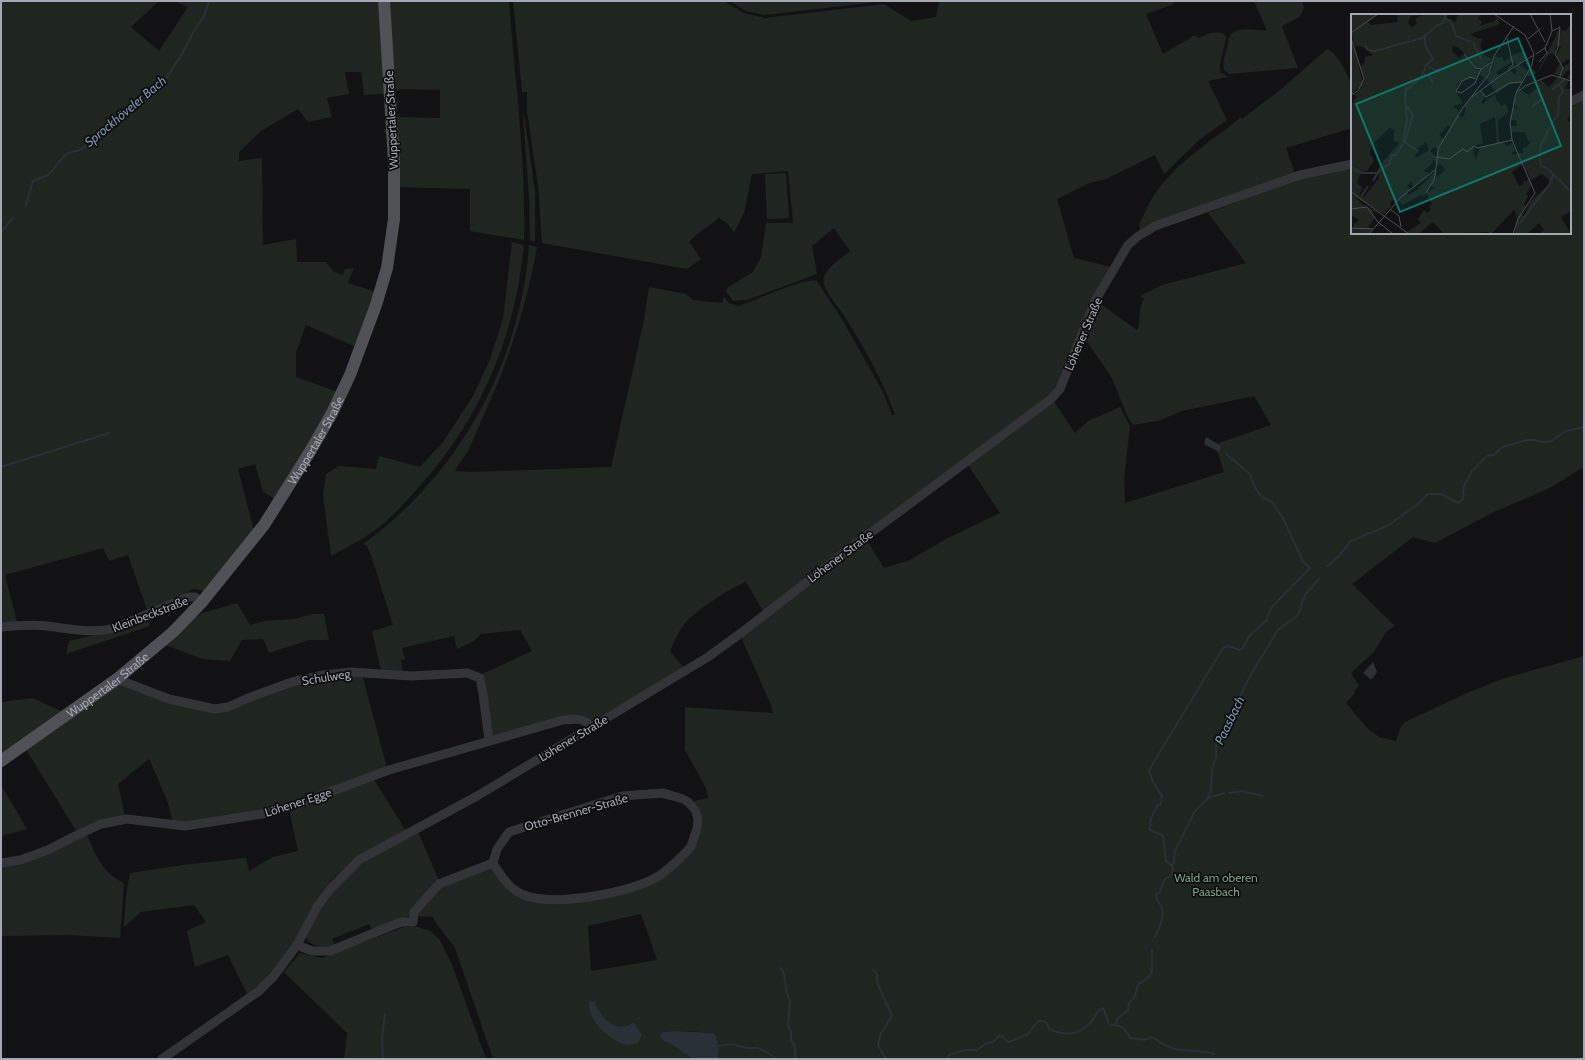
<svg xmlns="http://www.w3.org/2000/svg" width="1585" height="1060" font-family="Cabin,sans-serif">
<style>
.green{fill:#1e261f;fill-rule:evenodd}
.water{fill:#293037}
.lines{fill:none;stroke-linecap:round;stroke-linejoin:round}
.stream{stroke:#293037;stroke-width:2}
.minor{stroke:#333438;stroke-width:9}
.major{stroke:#4f5157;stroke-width:12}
.labels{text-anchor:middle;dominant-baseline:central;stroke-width:3.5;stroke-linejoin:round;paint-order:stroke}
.street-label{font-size:12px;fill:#a4a8b4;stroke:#0d0d0e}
.park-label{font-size:12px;fill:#7a9f7e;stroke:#0d0d0e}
.water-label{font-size:13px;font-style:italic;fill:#7a95af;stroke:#0d0d0e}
.inset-river{fill:none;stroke:#293037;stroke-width:2}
.inset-road{fill:none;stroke:#4c4e54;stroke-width:1}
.view{fill:#0f766e;fill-opacity:0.15;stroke:#0f766e;stroke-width:2}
.inset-edge{fill:none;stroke:#a4a8b4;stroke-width:2}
</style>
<rect width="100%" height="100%" fill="#121214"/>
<g class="green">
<polygon points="1,1 159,1 131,27 159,51 188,7 175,1 381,1 386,94 364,95 361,72 345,72 349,94 327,98 332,117 308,122 298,109 261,131 239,152 239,161 262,158 263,245 296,239 297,262 326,262 334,272 343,275 345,269 354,268 348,283 376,292 356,347 306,325 296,353 296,377 338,392 277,500 263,492 255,464 238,469 253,527 256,531 205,591 194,589 147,610 128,555 109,561 103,548 5,575 17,622 1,623"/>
<path d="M388,1H509C515,81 526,160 524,240L470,231V189L398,187L394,117L440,118V90L393,89Z"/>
<path d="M513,1H724L744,13L765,18L884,4L911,21L936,17L939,1H1173L1174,4L1146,14L1163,54L1195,35L1198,38C1207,35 1218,28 1226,36C1225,49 1219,59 1220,72L1229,77L1208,81L1227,120L1199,140L1164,174L1155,155L1106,179L1087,184L1057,199L1074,258L1112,267L1058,386L1050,397L763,611L746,582C729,589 703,606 689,619C680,627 675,640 670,651L683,667L660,682L592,721L586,718L491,737L480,675L532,651L520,630L481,634L474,641L457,649L454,636L402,648L405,659L401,660L403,674L381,671L372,631L393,625L371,555L367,546L363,544C458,476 521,362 529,245L537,247C527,304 511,353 488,406C481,421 475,436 468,451C464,458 458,464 455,471L471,472L611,467L644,320L649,287L686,294L693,300L722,303L724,297L729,303L739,306C754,301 805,277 817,281L843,321L883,392L892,415H895C882,379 862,343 841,311C836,304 820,286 824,277C828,266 842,258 850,251L834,228L812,246L817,274L747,300L733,301L726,291L727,288L753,272L761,257L766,223H793L788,171L752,174L744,213L734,233L728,224L719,218L696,235L689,242L701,259L687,269L542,243L538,185L527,111V92H522Z"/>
<polygon points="729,1 885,1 765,15 746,11"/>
<path d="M1254,1H1302L1304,7L1300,17L1282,26L1298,68L1229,74L1224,70C1222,63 1225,55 1227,48C1228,45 1228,39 1230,36C1235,26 1258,30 1267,31Z"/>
<path d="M1327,49C1338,54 1351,78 1352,90C1353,103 1352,115 1352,128L1286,148L1295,174L1141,232L1139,225C1144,215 1148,204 1154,195C1176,162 1211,142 1241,117L1242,119L1280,90Z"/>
<path d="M1584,100V467L1548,489L1494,512L1435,543L1413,537L1352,584L1395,626L1387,631L1373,653L1351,673L1359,686L1354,691L1355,693L1346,703L1367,728L1379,737L1396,741L1401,726L1405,722L1467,693L1502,679L1584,656V1059H717C721,1050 718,1041 714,1033C697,1031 680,1031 663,1032L662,1040L671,1044L693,1059H493L455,948L436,923L433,917L410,916L372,931L369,924L332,939L335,946C324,947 315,947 307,940L306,936L322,906L338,885L357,866L418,832L442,887L491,868L528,899L616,894L684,860L700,815L694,801L708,798L707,790L685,750V707L773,713L771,705L741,637L867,540L884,568L910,560L946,539L1000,513L968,465L1053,400L1075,433L1088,421L1120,407L1130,426L1124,480L1125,503L1224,472L1215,444L1271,425L1254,396L1182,411L1158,421L1133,425L1128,418L1112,378L1083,336L1098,302L1137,330C1142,317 1137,310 1144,299L1140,296L1162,285L1246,263L1208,213L1298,179L1352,166V233H1570V108ZM641,914L657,960L591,971L588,926ZM595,1002C601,1018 616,1035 634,1022L642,1035L597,1025Z"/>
<polygon points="523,115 524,115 535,191 535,242 530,240 529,198"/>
<polygon points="786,173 789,218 767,219 765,174"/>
<path d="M512,242L524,245C515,338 480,420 417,489C405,503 392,517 378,528C364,539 347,547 331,556L323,495L326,474L339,466L376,469L379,456L420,467L443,442L473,396L490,359L503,319Z"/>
<polygon points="237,603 250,625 264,621 295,619 312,614 324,614 329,640 309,640 269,653 263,639 242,640 230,661 202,659 166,645 192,618 203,613"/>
<polygon points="147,615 150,626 66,654 69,641 104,633"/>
<polygon points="362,674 387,768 286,806 229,818 173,823 167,800 149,759 118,784 125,817 77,832 25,748 120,682 216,711 293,683"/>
<polygon points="33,698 63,712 19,744 15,744 1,755 1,702"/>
<path d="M373,778L406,831C378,846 349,860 328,884C310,904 302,931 288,953C279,968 262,984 247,994L228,955L195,967L187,931L206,922L194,905L141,912L124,927L126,896L130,873L182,865L246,858L249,871L273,857L298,851L289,809Z"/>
<polygon points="1,785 27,829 1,836"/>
<path d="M86,833C96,855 101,872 124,883L120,938L68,935L1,936V865Z"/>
<polygon points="404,927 418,927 430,931 440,940 452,965 486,1059 344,1059 347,1033 284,972 300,953 322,958"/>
</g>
<g class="water">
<polygon points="1206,437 1221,446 1219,452 1204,444"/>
<polygon points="1373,662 1377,672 1373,678 1370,679 1363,673"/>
<path d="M589,1001L595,1002C601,1018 616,1035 634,1022L642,1035L638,1042C635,1043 631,1045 629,1045C614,1044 593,1025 590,1011C589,1008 589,1004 589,1001Z"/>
<path d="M676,1031L714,1033C718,1041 721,1050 717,1059H693L671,1044L662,1040L660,1036L663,1032Z"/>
</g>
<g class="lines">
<g class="stream">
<polyline points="26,205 33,181 50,174 58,163 68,153 80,150 90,143 95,133 107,127 111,119 157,86 167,77 182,54 194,31 204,16 209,1"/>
<polyline points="1,232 13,218"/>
<polyline points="1,467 109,433"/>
<polyline points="1327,566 1338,557 1351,541 1387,526 1417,505 1428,494 1441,494 1458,503 1461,501 1464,496 1463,492 1464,486 1472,471 1487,456 1494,455 1502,447 1527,440 1534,440 1544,442 1551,441 1566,431 1584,427"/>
<polyline points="1229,793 1242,791 1262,796"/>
<polyline points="1208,798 1224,793"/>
<path d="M1171,865L1166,861L1163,837L1162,835L1150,830C1149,820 1153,814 1157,806L1161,804L1162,796L1153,782L1149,770L1223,648L1228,646L1240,650L1243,648L1249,636L1266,621L1271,608L1310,568L1303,562L1283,518L1272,502L1262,497L1258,492L1253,483L1250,474L1226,454"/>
<path d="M1155,937C1159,928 1166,915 1161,906C1158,900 1156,901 1156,894L1160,892L1165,879L1172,875L1173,868L1171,865L1174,863L1175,851L1195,811L1207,799L1211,791L1212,768L1216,757V744L1250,676L1278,630L1298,615L1305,595L1319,579"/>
<polyline points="781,968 784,974 787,994 790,1001 788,1026 791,1031 791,1040 795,1047 795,1059"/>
<polyline points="873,970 877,974 877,982 892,1016 881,1033 878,1045 884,1056 889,1059"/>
<path d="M1115,1025C1123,1026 1126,1030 1130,1038L1144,1040L1152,1037C1160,1042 1166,1047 1175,1049C1188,1052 1201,1049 1214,1054"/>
<polyline points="718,1046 732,1044 747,1048 757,1048 765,1051 777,1059"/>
<polyline points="383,1059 382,1037 385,1014"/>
<path d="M948,1059L949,1055L965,1050H977L987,1043L993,1042L1000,1035L1009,1042L1028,1034L1038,1021H1041L1046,1022L1049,1029C1065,1036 1079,1036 1091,1022C1096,1016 1096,1011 1103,1008L1110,1026L1115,1025L1117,1019L1128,1010L1129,1003L1134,998L1138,985L1150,976L1152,970V950"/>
</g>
<g class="minor">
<polyline points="1570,102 1584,95"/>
<path d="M1,627C16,626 32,624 47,626C70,629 92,634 115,628L188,597H195L202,602"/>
<polyline points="117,679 169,699 215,709 228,707 248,698 292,682 323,675 351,672 411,676 467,673 480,678 483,694 489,740"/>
<path d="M663,793C670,796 683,797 688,802C698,811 700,820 696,832C694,836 693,842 691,846C687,853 664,873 657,877C628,893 555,907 524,895C509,889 501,876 493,863L497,849L509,832L622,796Z"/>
<path d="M1,863L20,860L48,850L73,837L101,824L127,819L185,826L268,813L295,805L389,770L563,720C575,719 583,717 592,727"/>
<polyline points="297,945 312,951 330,951 401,922 413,922 414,912 439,884 493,863"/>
<polyline points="162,1059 259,991 274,976 297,945 318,905 331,888 359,860 477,796 708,657 741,633 857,543 1051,399 1060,389 1095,301 1128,245 1137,237 1155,226 1300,175 1352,164"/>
</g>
<path class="major" id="s1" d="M1,761L117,679L173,632L202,602L264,525L311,450L332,413L350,375L376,305L387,268L394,219V161L384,1"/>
</g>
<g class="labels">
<g class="street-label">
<text transform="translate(391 120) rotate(-93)">Wuppertaler Straße</text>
<text transform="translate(1083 334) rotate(-67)">Löhener Straße</text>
<text stroke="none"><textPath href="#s1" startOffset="455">Wuppertaler Straße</textPath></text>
<text transform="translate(840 556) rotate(-37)">Löhener Straße</text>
<text transform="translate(150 614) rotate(-21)">Kleinbeckstraße</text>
<text transform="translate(326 677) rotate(-9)">Schulweg</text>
<text stroke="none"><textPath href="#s1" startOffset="131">Wuppertaler Straße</textPath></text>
<text transform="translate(573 738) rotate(-31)">Löhener Straße</text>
<text transform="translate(298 802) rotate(-18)">Löhener Egge</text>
<text transform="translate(576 812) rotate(-16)">Otto-Brenner-Straße</text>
</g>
<g class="park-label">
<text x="1216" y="877">Wald am oberen<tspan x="1216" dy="14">Paasbach</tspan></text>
</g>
<g class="water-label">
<text transform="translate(125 111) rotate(-40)">Sprockhöveler Bach</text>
<text transform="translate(1229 720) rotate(-64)">Paasbach</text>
</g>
</g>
<g transform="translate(1351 14)">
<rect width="220" height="220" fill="#121214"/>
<path d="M0,0H26L12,12L17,8L20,11L47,8L46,0H97L96,5L101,8L105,7L107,0H130L127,4L131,8L129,12L144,7L146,3L149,10L155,8L119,20L127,25L132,24L129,31L133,41L141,45L131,55H127L108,34L102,32L101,37L108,44L99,50L113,40L128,57L138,49L140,53L134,65L129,60L125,64L114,65L106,71V80L112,89L102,92L109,98L100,113L97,111L88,121L93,125L87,134L107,102L112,103L115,95L113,92L120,83L130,77L134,83L130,88L132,90L144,80L145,85L151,92L154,89L158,98L147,106L148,129L153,128L155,132L162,130L165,137L161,138L162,141L167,139L172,150L161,158L168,172L173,170L172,166L175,168L178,163L181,170L175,180L177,182L173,191L175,192L170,200L173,202L179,188L200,168L191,160L180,166L169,143L167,139H172V134L176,133L180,127H177L174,118H160V112H166L165,106H160L162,93L167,94L162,89L165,81L170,76L178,81L186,74L183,70L191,66L198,73L208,62L203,60L209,49L212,53L220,48L217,45L210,50L205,41L210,33L206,31L209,22L203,40H198L189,55L182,62H175L180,54L186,58L188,55L206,20L204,17L207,18L209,14V21L210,16L214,17L220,11V66L216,64L220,58L217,56L211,63L218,66L214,75H220V100L216,106L220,110V197L210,203L220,220H188L193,216L188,209L176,220H162L164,219L167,194L165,205L164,195L140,220L137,218L90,220L91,218L82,208L67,220H59L56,218L70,209L67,205L73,196L76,199L80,195L78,193L81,190L75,179L84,174L80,171L83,166L73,182L70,181L51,191L48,186L56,178L58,181L66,176L85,156L86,164L94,156L90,150L86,151L87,135L83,133L79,137L86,143V147L81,146L82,149L73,157L79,160L63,173L60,168L56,171L59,176L45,187L41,186L39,190L40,192L33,200L5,183L0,177V91L6,82L2,81L7,79L12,71L0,80V32H3L12,70L14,65L9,52L13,50L14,43L22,41L12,33L4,32L0,20L7,14L0,19ZM72,1L64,5L66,9L61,14L57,9L60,2ZM144,103L146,130L129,133L125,146L122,138L124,131L132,130L129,110ZM38,114L44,116L42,126L48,129L30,150L26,156L28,164L12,184L8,180L12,174L6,169L10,158L16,157L23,147L19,139L21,131ZM75,128L78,136L66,144L64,141L68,137L66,135ZM172,37L175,44L168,51L177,57L170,68L158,70L146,79L135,64L141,56L144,41L148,44L151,42L153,48L160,42ZM161,48L168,51L164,54L166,57L164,61L159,56L148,62L145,58ZM0,179L11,190L32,201L21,197L24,204L17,213L21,214L18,220H0V214L3,215V210L8,206L1,202L0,208Z" fill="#1e261f" fill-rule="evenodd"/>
<path class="inset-river" d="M95,5L100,7L105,22L120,28M61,27L74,23M122,29L130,45M14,31L17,36L24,37L60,27M77,52L84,56L94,55M73,60L78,62L82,69M201,76L213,66M54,83L55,74L57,75L70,64L75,51L82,45L74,31V22L85,12L92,9L95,0M56,92L62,101L54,128L67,137M181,93L192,84M200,111L207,100L208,83L212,77L208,70M52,128L56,107L54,84M189,143L190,131L199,113M189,144L190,152L196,154L219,177M0,153L10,159H26M22,167L27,158L39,149L41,141H45L52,129M10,183L17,172M168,210L198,171L203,159"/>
<path class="inset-road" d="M143,0L174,21L183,40L181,51L165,79L159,109L161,126L184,179L167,205L162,220M179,0L194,28M201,17L209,13L207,34L204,40L212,54L209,62M0,19L27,0M0,24L13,65L7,77L0,81M156,24L162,51L157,55M177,25L189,15M113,40L125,54L130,55M185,40L194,34L201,17L199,0M188,48L196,39L194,34M125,65L119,63L111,67L105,77L110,79L116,75L124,69L130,55L141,48M130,77L135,83L159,69L171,68M165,79L174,72L201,61L220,67M121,83L150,61L183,41M86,143L98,145L112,135L116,138L123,132L126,134L161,126M0,178L58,220M75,179L83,166L85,156M0,195L16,193L27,208L42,220M39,195L48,202L50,213M0,214L22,215M18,220L50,183L85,155L87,135L111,95L138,60L143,42L163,12"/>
<path class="view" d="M167,24L210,132L49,198L5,90Z"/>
<rect width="220" height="220" class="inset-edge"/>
</g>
<rect width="1585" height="1060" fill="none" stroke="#a4a8b4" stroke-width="4"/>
</svg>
